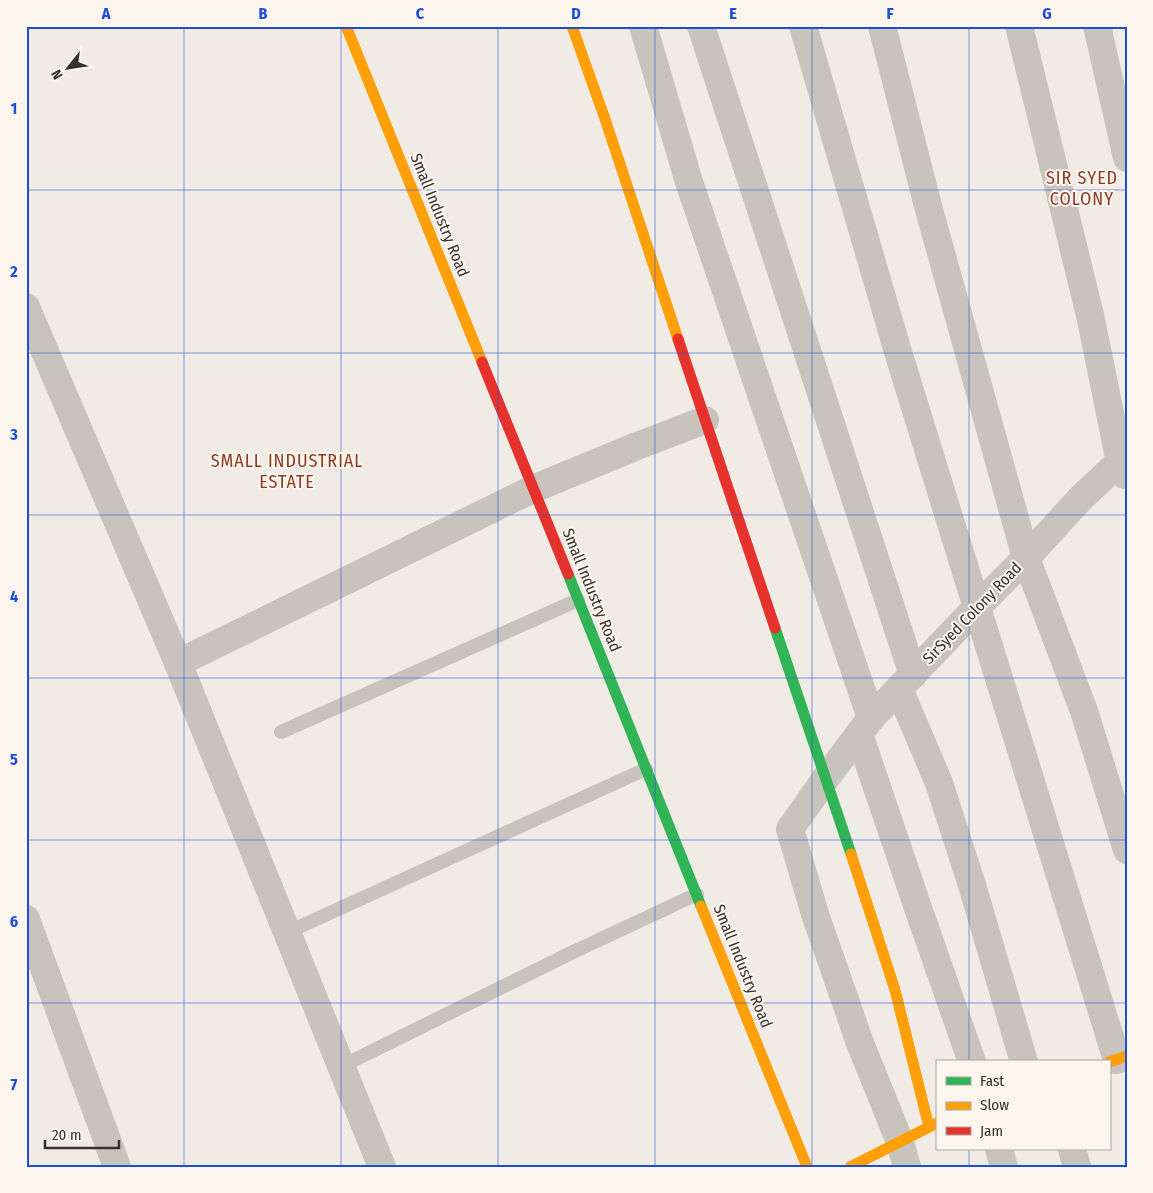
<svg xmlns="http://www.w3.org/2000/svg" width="1153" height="1193" font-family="'Fira Sans Condensed',sans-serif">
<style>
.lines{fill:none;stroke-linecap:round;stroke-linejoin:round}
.lane{stroke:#c9c3be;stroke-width:14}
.street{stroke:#c9c3be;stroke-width:28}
.fast{stroke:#30b455;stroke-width:11}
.slow{stroke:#ff9f0a;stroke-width:11}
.jam{stroke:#e5322d;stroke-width:11}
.grid{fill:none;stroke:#1d4ed8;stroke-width:1;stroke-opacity:0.55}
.labels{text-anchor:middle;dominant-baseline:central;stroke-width:4;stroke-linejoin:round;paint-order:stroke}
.street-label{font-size:16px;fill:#3b302b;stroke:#fbf5ee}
.neighbourhood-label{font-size:18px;letter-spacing:1px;fill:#8c3b22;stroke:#fbf5ee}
.neatline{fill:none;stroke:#1d4ed8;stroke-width:2}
.grid-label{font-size:16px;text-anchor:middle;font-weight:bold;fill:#1d4ed8}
</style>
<rect width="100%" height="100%" fill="#f0ebe5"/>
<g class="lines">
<g class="lane">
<polyline points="281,732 578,600"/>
<polyline points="288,932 646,769"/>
<polyline points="342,1066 569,954 697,894"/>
</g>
<g class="street">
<polyline points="643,26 689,182 871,718"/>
<polyline points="701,26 913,675"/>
<polyline points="803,26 898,352 1117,1060"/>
<polyline points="882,26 928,206 1026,558 1084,711 1127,850"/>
<polyline points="1019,26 1090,315 1120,462 1125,475"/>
<polyline points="1097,26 1127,158"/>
<polyline points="26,307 178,663 382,1167"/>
<polyline points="178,663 533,489 637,446 705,420"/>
<polyline points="899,689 939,783 972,885 1024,1062"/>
<polyline points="859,734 918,908 972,1062"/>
<polyline points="26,919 117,1167"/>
<polyline points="999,1149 1004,1167"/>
<polyline points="1072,1149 1077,1167"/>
<polyline points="907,1167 900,1142 860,1043 815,914 790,829 826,778 871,718 977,607 1026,558 1081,498 1127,455"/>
</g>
<g class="fast">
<polyline points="568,574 701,906"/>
<polyline points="775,628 851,854"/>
</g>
<g class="slow">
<polyline points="346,26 482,362"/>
<polyline points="572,26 605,119 678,339"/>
<polyline points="851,854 895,990 929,1127"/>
<polyline points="701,906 807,1167"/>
<polyline points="1109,1062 1127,1056"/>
<polyline points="850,1167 937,1123"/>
</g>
<g class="jam">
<polyline points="678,339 775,628"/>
<polyline points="482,362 568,574"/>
</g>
</g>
<path class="grid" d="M184,26V1167M341,26V1167M498,26V1167M655,26V1167M812,26V1167M969,26V1062M26,190H1127M26,353H1127M26,515H1127M26,678H1127M26,840H1127M26,1003H1127M969,1149V1167"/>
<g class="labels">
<g class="street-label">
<text transform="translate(440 215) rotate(68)">Small Industry Road</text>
<text transform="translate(592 590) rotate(68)">Small Industry Road</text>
<text transform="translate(972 613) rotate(-46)">SirSyed Colony Road</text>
<text transform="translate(743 966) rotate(68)">Small Industry Road</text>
</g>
<g class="neighbourhood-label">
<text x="1082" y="178">SIR SYED<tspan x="1082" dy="21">COLONY</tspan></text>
<text x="287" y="461">SMALL INDUSTRIAL<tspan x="287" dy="21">ESTATE</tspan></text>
</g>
</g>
<rect width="1153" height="1193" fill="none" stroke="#fbf5ee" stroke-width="55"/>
<rect x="936" y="1060" width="175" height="90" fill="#fbf5ee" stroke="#aea6a0"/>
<rect x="946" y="1077" width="25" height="8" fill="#30b455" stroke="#aea6a0"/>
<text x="980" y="1086" font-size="15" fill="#3b302b">Fast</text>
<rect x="946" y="1102" width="25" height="8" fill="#ff9f0a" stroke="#aea6a0"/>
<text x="980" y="1110" font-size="15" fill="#3b302b">Slow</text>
<rect x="946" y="1127" width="25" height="8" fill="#e5322d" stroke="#aea6a0"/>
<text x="980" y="1136" font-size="15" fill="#3b302b">Jam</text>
<g transform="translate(68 68) rotate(240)" stroke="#fbf5ee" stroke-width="4" paint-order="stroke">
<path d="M0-4L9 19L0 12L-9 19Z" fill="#3b302b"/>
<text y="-8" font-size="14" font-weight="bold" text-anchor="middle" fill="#3b302b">N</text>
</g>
<path d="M45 1140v8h74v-8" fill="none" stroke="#3b302b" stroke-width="2.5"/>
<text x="52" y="1140" font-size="15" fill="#3b302b" stroke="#fbf5ee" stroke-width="4" paint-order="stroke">20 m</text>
<rect x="28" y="28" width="1098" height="1138" class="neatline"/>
<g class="grid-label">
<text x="106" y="19">A</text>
<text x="263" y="19">B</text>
<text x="420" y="19">C</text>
<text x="576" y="19">D</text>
<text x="733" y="19">E</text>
<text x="890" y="19">F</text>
<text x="1047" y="19">G</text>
<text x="14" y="114">1</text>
<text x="14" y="277">2</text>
<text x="14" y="440">3</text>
<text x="14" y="602">4</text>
<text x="14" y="765">5</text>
<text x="14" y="927">6</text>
<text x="14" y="1090">7</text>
</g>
</svg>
